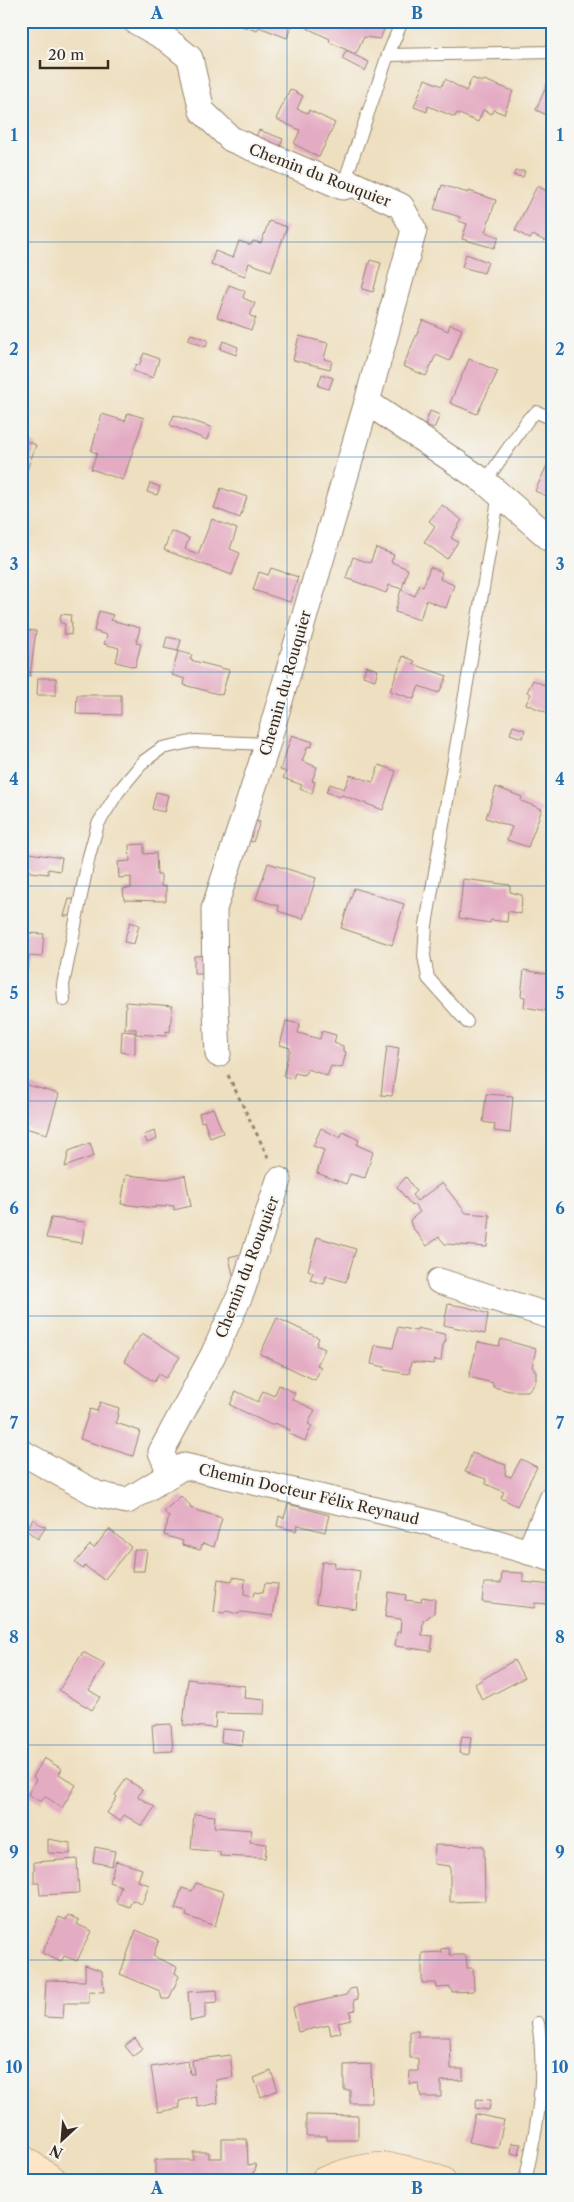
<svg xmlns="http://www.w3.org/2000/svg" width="574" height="2202" font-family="'Libre Caslon Text',serif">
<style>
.building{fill:#e4acc3}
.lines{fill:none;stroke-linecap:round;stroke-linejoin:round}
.lane-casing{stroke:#94846f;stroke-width:14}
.street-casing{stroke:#94846f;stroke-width:27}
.secondary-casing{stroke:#94846f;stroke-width:29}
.path{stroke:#94846f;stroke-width:3;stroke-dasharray:4 4;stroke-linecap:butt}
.lane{stroke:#fff;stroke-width:12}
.street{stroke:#fff;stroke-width:25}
.secondary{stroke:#fde5c5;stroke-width:28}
.grid{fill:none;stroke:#1f6fb2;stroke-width:1;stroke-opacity:0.55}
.labels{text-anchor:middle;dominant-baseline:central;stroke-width:4;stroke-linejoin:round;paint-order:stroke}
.street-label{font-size:15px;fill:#3b2a1e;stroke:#f6f6f2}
.neatline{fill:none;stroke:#1f6fb2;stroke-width:2}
.grid-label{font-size:16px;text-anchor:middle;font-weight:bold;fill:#1f6fb2}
</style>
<rect width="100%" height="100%" fill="#f6f6f2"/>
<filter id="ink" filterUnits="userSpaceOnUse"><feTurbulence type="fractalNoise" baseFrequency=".02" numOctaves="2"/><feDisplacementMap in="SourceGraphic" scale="10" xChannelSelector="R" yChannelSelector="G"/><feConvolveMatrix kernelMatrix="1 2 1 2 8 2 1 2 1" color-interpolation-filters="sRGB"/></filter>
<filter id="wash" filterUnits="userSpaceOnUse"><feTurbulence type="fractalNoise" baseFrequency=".0096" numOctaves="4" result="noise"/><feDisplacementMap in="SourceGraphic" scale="20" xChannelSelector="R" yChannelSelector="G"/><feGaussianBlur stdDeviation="1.12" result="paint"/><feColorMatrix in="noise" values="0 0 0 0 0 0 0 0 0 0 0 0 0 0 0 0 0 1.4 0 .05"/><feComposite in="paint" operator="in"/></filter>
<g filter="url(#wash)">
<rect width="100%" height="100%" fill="#eedfc0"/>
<g id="blocks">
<g class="building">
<polygon points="293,21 287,38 259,27 257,31 229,22"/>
<polygon points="310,21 324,21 331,24 332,21 388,21 380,39 364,37 356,54 329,42 330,39 307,28"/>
<polygon points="346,51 369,62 365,71 342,59"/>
<polygon points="472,78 482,82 484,80 513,91 504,114 494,110 492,114 483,110 478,122 457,113 455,117 428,106 427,112 414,107 425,79 442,86 445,79 466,91"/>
<polygon points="549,80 553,82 553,119 549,117 552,112 549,110 547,115 536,110"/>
<polygon points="290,89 303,96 297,109 308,113 309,110 335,123 319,157 294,144 300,130 276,119"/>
<polygon points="259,130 283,139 279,149 255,139"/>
<polygon points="515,171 525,171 523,177 514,176"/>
<polygon points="442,185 468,193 469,191 496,200 485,232 499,237 494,248 462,239 467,224 459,221 460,217 434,209"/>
<polygon points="537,186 553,194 553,237 548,234 545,241 533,235 530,239 515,230"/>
<polygon points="269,221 287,227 271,271 249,263 245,276 211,264 215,251 233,258 239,241 251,245 253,241 261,243"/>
<polygon points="466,254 488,262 484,273 462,267"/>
<polygon points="370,260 381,263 373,292 362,289"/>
<polygon points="229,285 245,291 243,298 255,303 250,316 256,318 251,330 217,317"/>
<polygon points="423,320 448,331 450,324 462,329 450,361 436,355 426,376 403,366"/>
<polygon points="191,334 208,340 206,347 188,340"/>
<polygon points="299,336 328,343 324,359 332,361 330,369 293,360"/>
<polygon points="223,341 238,347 236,355 220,349"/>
<polygon points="144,353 159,359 153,378 133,371 136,364 139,366"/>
<polygon points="469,359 498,371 477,414 450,403"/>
<polygon points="322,374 333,378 329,389 318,386"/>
<polygon points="430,411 440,415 434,428 425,425"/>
<polygon points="128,413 144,418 123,480 91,469 97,453 91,451 102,414 125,421"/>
<polygon points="174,415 211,427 207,440 170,425"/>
<polygon points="21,439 36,445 23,481 21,481"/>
<polygon points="548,463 553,465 553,499 535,491"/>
<polygon points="150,483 160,487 157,495 147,492"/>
<polygon points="221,488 247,497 240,518 214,508"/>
<polygon points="442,505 462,520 451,538 458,542 447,559 424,542 435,526 429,521"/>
<polygon points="212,519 237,529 230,549 240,553 232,575 164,550 171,531 189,538 185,549 198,554"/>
<polygon points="376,548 394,555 391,562 408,569 402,589 389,585 386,593 346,578 353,557 370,563"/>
<polygon points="430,567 442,572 440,579 454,585 446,608 426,600 420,620 395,612 401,590 415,596 419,585 423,587"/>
<polygon points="271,568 298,577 290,602 253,590 259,572 268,575"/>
<polygon points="99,611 113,615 111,620 140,628 136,643 141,644 135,667 116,662 119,648 104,644 107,635 94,631"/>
<polygon points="61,614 71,615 70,622 72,622 71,635 64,634 65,624 61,623 60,621"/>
<polygon points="21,629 36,631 30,676 26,675 25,681 21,680"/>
<polygon points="167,637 181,640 178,651 164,648"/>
<polygon points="178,651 192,655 190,660 229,670 222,695 184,685 185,679 172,675"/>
<polygon points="403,656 415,661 413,664 447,676 439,693 419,686 414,699 390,691"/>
<polygon points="366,666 378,670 375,680 363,676"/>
<polygon points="38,678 56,678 56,695 37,695"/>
<polygon points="533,680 553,689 553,715 526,704 531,694 527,692"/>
<polygon points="77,695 121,695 121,715 76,714"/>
<polygon points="513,726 525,730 522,738 510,734"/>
<polygon points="292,735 313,742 311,747 308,746 302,761 317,767 312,781 315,782 312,794 300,789 302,785 283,778 286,772 280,770"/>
<polygon points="379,765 396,771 383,810 342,795 340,797 326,792 330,784 344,789 350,775 373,782"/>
<polygon points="496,787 522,797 521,801 542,809 528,847 507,840 512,827 486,818"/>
<polygon points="156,792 168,795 164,812 152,809"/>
<polygon points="248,819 260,822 253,842 241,838"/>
<polygon points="144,844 144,854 156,853 157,875 161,875 161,886 166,887 166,901 124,900 123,889 131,888 131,877 119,878 118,862 130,861 129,845"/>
<polygon points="29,853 62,858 60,871 48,869 48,874 30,872 30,870 27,869"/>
<polygon points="268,863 316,878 303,919 278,911 279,906 256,899"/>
<polygon points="463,879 510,885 510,892 522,895 521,914 508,911 507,922 491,920 490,923 459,918"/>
<polygon points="354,888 404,904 392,945 341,928"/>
<polygon points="69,899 78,900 73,916 64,916"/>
<polygon points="130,922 139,925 134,944 124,942"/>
<polygon points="21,926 24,926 25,933 44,934 42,957 29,956 27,970 21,969"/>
<polygon points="209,955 208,974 194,974 194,956"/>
<polygon points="524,970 553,975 553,1012 524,1007 525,997 521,996"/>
<polygon points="126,1002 172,1006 170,1032 166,1031 166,1036 136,1034 136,1029 125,1029"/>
<polygon points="286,1021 300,1024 298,1033 320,1039 322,1031 336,1035 334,1043 343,1046 343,1051 346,1052 342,1068 331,1066 327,1076 308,1069 304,1075 295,1073 293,1079 283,1076 290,1048 280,1045"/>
<polygon points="122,1031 135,1032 135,1054 121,1052"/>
<polygon points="387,1046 399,1048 392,1096 381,1095"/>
<polygon points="21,1083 59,1094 47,1134 21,1127"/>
<polygon points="486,1094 513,1096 510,1133 494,1131 495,1124 483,1122"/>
<polygon points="213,1108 223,1133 210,1138 204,1121 201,1122 199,1113"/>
<polygon points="321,1128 340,1138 343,1132 359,1140 357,1145 373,1152 365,1178 350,1174 346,1184 317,1173 324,1150 313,1146"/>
<polygon points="155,1131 157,1139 147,1143 144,1135"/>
<polygon points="90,1143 94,1156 65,1167 69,1151"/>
<polygon points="126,1175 167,1179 185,1175 191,1206 174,1210 174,1206 166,1205 166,1207 155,1206 155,1208 121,1204"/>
<polygon points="406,1177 416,1191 412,1195 417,1201 442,1183 466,1213 490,1215 487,1247 445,1244 439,1237 427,1246 412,1227 410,1220 420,1212 414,1204 412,1206 397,1187"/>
<polygon points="51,1218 85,1222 82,1243 46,1238"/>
<polygon points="317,1237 356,1249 346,1282 326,1276 324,1284 310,1280 313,1272 308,1270"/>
<polygon points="241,1254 244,1271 233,1275 229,1257"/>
<polygon points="448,1304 467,1307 488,1314 485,1334 444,1325"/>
<polygon points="277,1318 319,1338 316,1345 325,1349 317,1365 321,1367 315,1380 260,1354"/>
<polygon points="398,1327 417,1331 417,1328 444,1334 446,1340 443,1345 441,1361 434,1360 434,1364 411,1362 409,1374 384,1370 385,1367 371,1364 375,1345 393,1348"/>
<polygon points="142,1333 180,1357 166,1378 159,1374 154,1382 124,1361"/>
<polygon points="501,1339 536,1349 532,1367 536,1372 536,1381 528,1391 510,1391 493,1387 493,1383 469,1377 478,1342 499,1346"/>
<polygon points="279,1385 295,1393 292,1399 315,1410 308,1424 312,1426 305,1441 288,1433 290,1430 275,1423 271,1425 230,1405 236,1391 258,1402 263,1391 274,1396"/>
<polygon points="100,1402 119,1408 116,1423 140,1431 133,1456 80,1439 90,1409 97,1411"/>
<polygon points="472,1453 506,1465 505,1475 511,1477 521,1459 537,1467 517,1506 501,1498 504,1492 486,1484 486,1479 465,1472"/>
<polygon points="181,1496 191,1506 190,1508 222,1518 214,1547 203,1543 200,1550 182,1545 183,1541 164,1535 169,1517 164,1511"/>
<polygon points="288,1504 329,1515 325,1532 298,1525 296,1531 277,1526 279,1516 284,1518"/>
<polygon points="33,1519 39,1524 46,1527 38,1539 26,1530"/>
<polygon points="109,1529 131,1547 104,1580 85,1566 83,1569 75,1563 90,1545 94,1548"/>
<polygon points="134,1550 147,1550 144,1571 132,1571"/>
<polygon points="322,1562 335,1562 334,1567 360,1571 356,1609 316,1603"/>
<polygon points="502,1572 523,1573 523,1582 552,1585 552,1597 548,1599 547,1604 535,1603 534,1608 482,1602 484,1583 501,1583"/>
<polygon points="233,1577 245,1579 244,1595 253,1597 254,1592 263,1593 265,1583 278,1584 273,1616 241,1612 238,1614 226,1611 224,1613 214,1612 218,1579 232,1581"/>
<polygon points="388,1592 406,1595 405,1600 421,1602 422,1597 435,1599 434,1613 423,1621 422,1635 433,1636 431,1651 395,1646 397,1632 400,1632 401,1619 385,1617"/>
<polygon points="83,1652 105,1664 89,1690 100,1697 92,1710 59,1690"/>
<polygon points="514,1660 524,1678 482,1700 475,1684"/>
<polygon points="188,1679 245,1686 244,1698 265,1700 264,1714 216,1713 215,1728 183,1725"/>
<polygon points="171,1724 173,1751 154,1752 152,1725"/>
<polygon points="222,1729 244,1731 242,1745 221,1742"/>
<polygon points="462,1736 471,1737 469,1755 459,1753"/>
<polygon points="44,1758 62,1769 59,1774 76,1785 62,1808 45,1796 41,1802 28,1794 36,1779 33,1777"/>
<polygon points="126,1779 142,1789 138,1797 155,1807 142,1826 124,1815 120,1821 107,1813 117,1797 115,1795"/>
<polygon points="194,1814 215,1816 214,1827 252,1830 250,1842 267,1844 265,1858 220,1856 220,1852 191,1849"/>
<polygon points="48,1839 70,1843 70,1854 48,1853"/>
<polygon points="435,1845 484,1846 485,1901 450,1902 450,1866 434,1864"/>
<polygon points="95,1847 115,1851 112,1866 93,1862"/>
<polygon points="77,1859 79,1893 40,1895 39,1883 34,1883 34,1862"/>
<polygon points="116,1861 142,1869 138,1881 149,1885 142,1904 132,1900 129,1907 116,1902 121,1886 109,1882"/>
<polygon points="196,1883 224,1892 215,1926 186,1916 187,1912 175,1909 182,1888 192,1891"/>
<polygon points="68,1915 79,1920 77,1924 91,1931 77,1961 64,1956 61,1962 42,1953 59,1917 66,1920"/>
<polygon points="136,1930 159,1940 153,1956 177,1967 175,1973 179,1976 169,1999 162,1999 160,1991 120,1974"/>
<polygon points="449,1948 450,1955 466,1955 467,1968 473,1968 474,1991 452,1992 450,1987 437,1988 436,1983 422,1983 422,1953 442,1952 441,1949"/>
<polygon points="85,1965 102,1971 104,1992 89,1991 89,2003 64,2003 63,2018 44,2017 46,1980 85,1981"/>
<polygon points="356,1988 358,1999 354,2000 355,2010 350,2011 351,2020 338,2023 341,2032 331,2035 329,2025 298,2032 293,2007 346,1995 350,1989"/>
<polygon points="217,1990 218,2002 205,2003 205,2018 190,2021 188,1992"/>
<polygon points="410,2031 418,2031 418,2037 450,2037 451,2069 463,2069 463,2080 441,2081 441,2097 421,2097 419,2083 409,2084 410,2071 418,2071 418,2058 410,2058"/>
<polygon points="135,2038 143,2049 133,2056 125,2046"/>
<polygon points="230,2055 233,2077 216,2080 218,2103 198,2107 196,2097 179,2101 180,2108 158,2112 151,2067 188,2061 190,2074 194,2074 192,2060"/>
<polygon points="371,2064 372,2103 350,2103 350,2090 344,2090 344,2065"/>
<polygon points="271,2071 278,2090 261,2097 254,2078"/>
<polygon points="477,2099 491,2100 489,2110 475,2108"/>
<polygon points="475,2114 504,2120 498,2148 469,2142"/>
<polygon points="306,2115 358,2116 358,2140 327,2140 327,2136 306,2136"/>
<polygon points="222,2139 247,2139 248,2165 255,2164 256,2168 249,2181 209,2181 209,2176 194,2176 194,2181 155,2181 155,2160 193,2160 193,2152 209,2152 209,2158 222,2158"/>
<polygon points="512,2143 521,2144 519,2155 511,2153"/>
</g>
</g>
</g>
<g filter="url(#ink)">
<use href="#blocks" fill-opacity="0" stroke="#94846f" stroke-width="1"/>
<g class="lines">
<g class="lane-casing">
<g id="lane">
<polyline points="388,55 553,52"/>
<polyline points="347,174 388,55 402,21"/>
<polyline points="485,482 529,418 537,412 553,419"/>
<polyline points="64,1000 63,985 89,856 98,824 118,792 144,761 162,748 195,741 268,744"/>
<polyline points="467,1022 428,978 424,956 426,925 499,494"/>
<path d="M525,2181C537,2128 547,2076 538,2023"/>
</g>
</g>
<g class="street-casing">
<g id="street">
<polyline points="135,21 165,38 190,58 202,111 231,139 343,187 353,184 401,206 414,230 367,402 265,752 214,909 215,989 218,1054"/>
<polyline points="367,402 485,482 553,541"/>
<polyline points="439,1281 553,1317"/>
<polyline points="21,1452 97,1494 127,1501 184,1466 424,1521 553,1559"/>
<polyline points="170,1473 161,1452 213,1355 242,1291 279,1180"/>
<polyline points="529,1552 553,1497"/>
</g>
</g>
<g class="secondary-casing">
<g id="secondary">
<polyline points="21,2158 54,2181"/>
<path d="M324,2181C370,2162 396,2162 442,2181"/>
</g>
</g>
<polyline class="path" points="228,1075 269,1159"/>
<use href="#lane" class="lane"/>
<use href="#street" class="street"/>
<use href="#secondary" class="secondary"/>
</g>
</g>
<path class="grid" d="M287,21V2181M21,242H553M21,457H553M21,672H553M21,886H553M21,1101H553M21,1316H553M21,1530H553M21,1745H553M21,1960H553"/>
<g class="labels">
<g class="street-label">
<text transform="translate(320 175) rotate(21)">Chemin du Rouquier</text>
<text transform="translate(285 683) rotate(-74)">Chemin du Rouquier</text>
<text transform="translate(247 1267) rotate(-69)">Chemin du Rouquier</text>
<text transform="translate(309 1494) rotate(13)">Chemin Docteur Félix Reynaud</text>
</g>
</g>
<rect width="574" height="2202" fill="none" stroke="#f6f6f2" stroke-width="55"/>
<g transform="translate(62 2140) rotate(206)" stroke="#f6f6f2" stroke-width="4" paint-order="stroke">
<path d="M0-4L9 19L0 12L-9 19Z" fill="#3b2a1e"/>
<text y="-8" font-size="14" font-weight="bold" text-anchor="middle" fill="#3b2a1e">N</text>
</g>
<path d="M40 60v8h68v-8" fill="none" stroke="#3b2a1e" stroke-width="2.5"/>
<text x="48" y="60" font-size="15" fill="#3b2a1e" stroke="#f6f6f2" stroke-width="4" paint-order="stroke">20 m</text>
<rect x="28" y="28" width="518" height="2146" class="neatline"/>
<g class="grid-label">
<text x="157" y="19">A</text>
<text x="417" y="19">B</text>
<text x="14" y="141">1</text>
<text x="560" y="141">1</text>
<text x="14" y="355">2</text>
<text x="560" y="355">2</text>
<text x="14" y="570">3</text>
<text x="560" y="570">3</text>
<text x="14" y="785">4</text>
<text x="560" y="785">4</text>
<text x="14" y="999">5</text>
<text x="560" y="999">5</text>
<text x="14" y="1214">6</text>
<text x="560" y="1214">6</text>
<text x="14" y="1429">7</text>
<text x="560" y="1429">7</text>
<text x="14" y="1643">8</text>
<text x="560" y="1643">8</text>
<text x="14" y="1858">9</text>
<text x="560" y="1858">9</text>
<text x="14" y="2073">10</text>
<text x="560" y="2073">10</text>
<text x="157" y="2194">A</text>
<text x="417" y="2194">B</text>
</g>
</svg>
